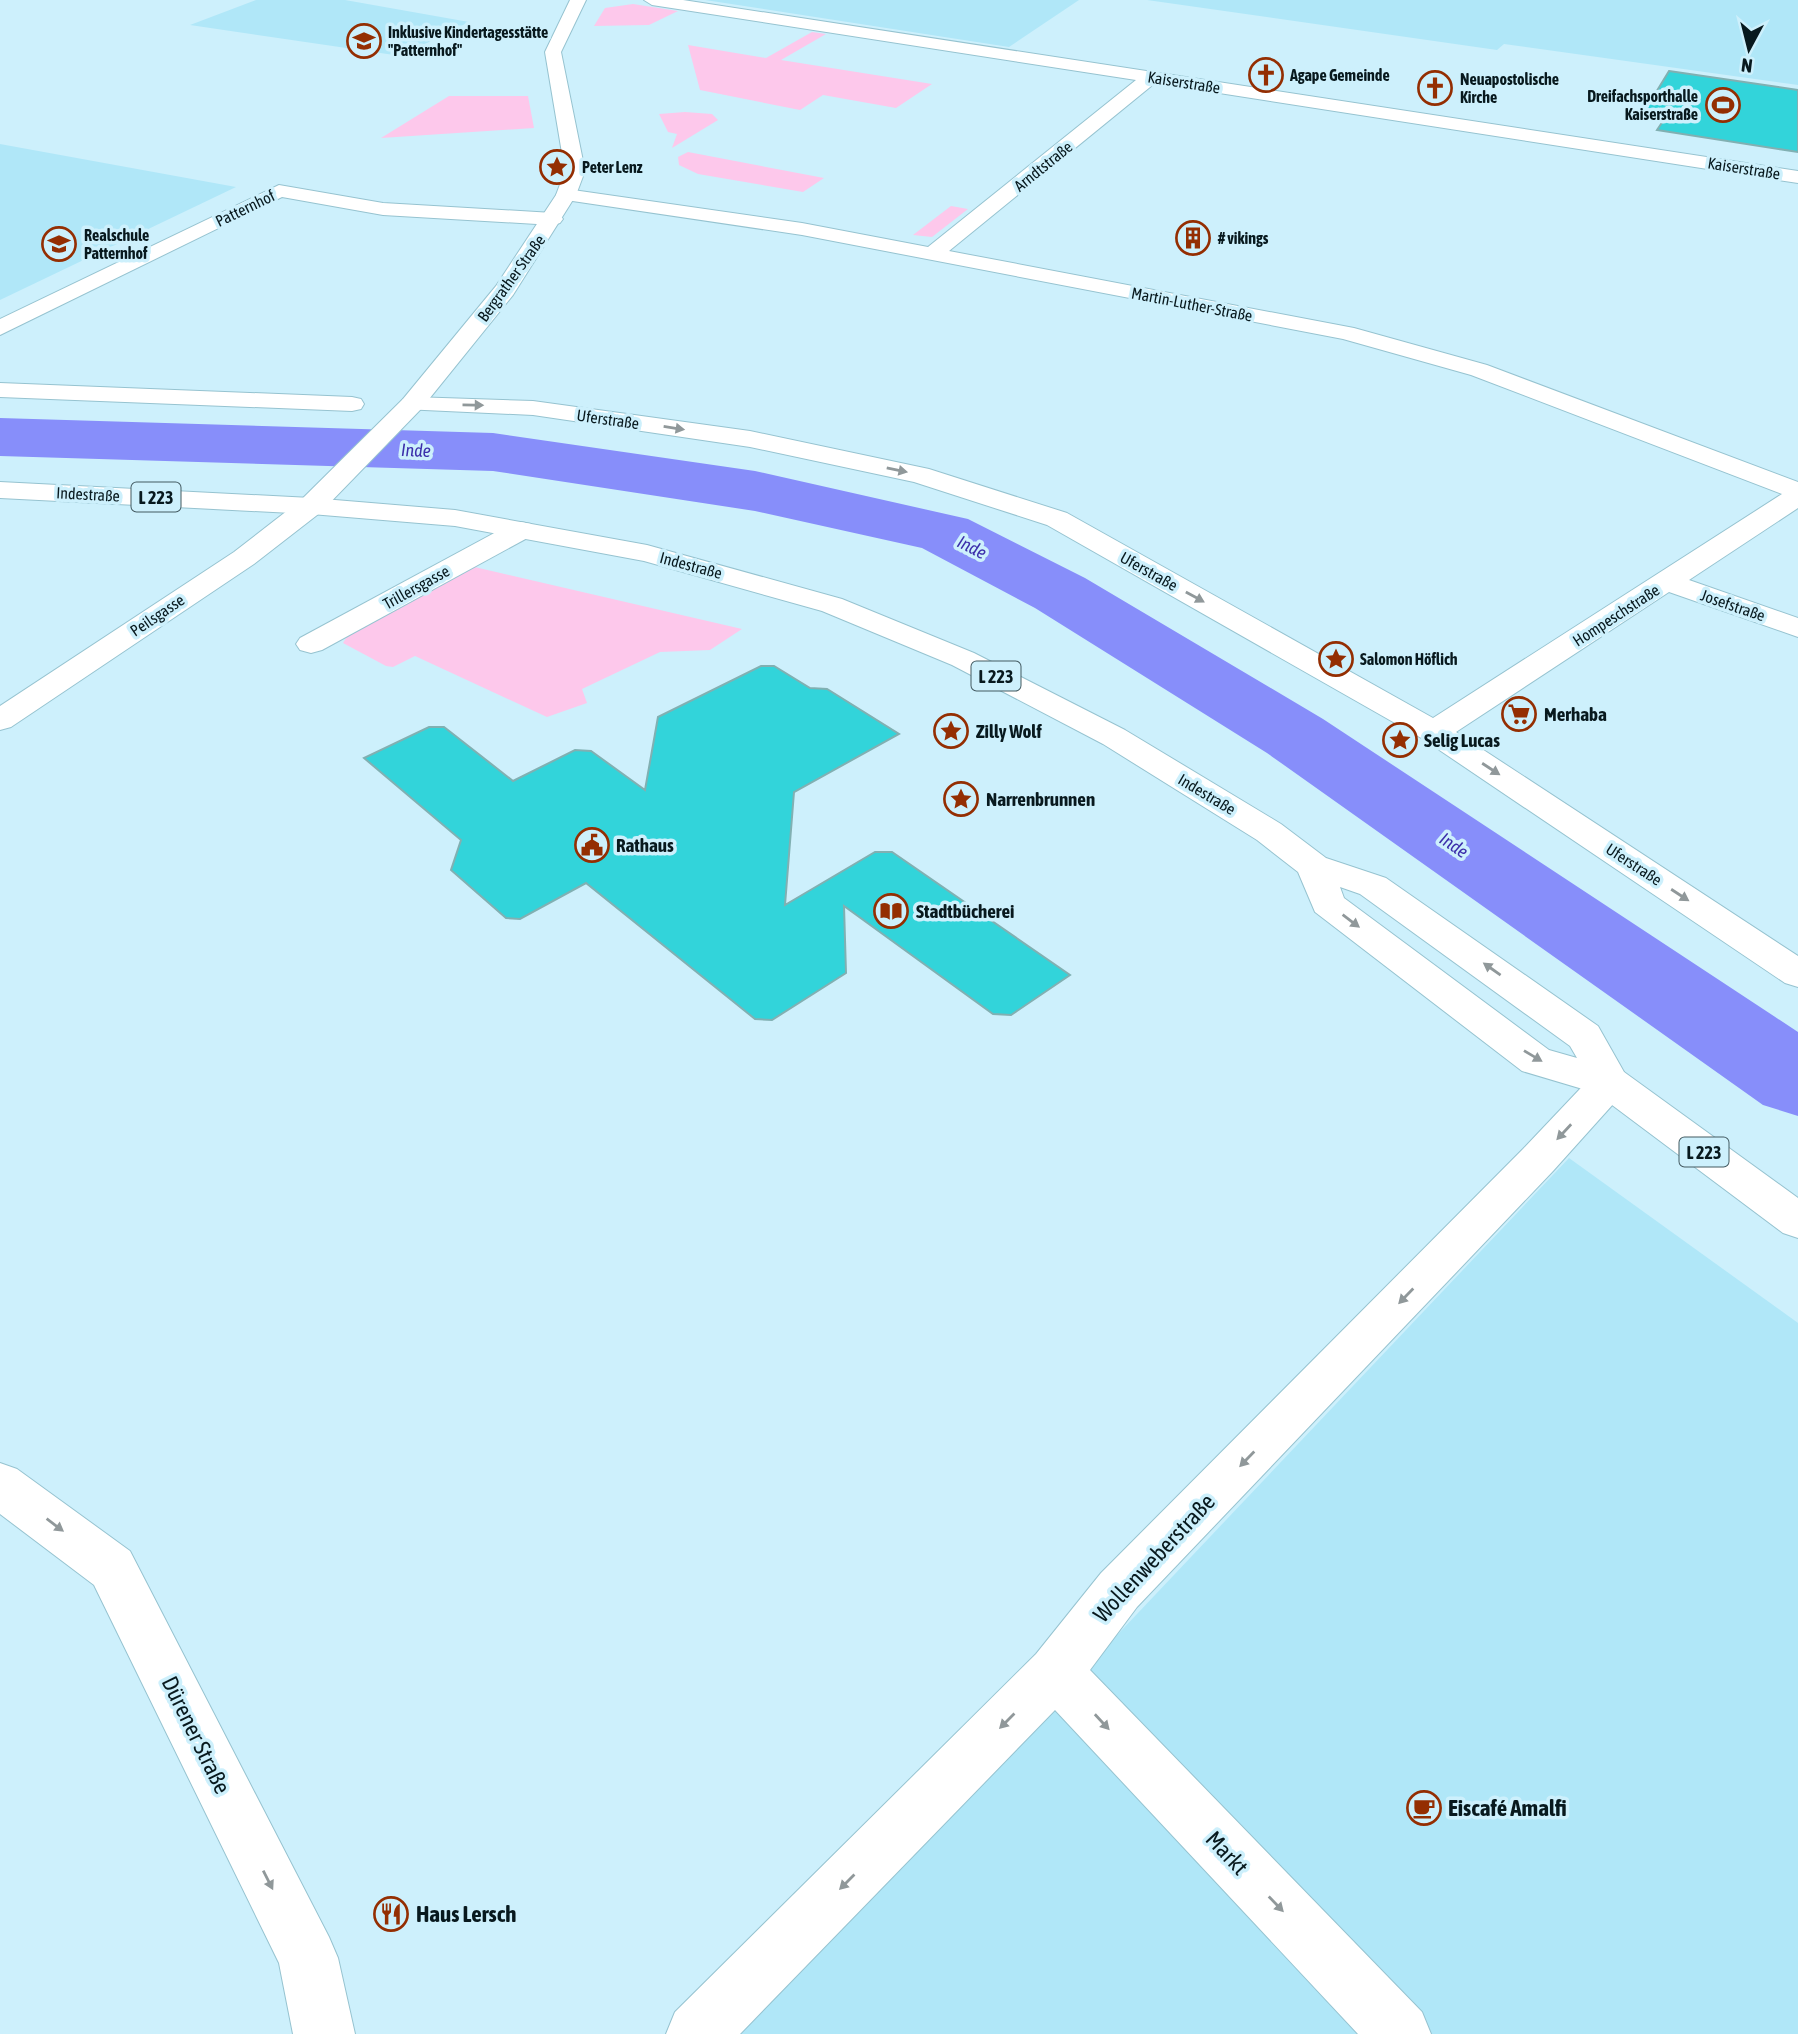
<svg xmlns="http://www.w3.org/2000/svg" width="1798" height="2034" font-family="'Asap Condensed',sans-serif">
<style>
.built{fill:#b0e7f8}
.green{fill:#fdc8eb}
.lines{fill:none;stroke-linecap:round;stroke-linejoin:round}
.river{fill:#878efa;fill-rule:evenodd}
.building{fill:#32d4da;stroke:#81b0b2;stroke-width:2}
.minor-casing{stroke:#96c3d0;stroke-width:2}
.secondary-casing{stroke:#96c3d0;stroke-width:2}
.primary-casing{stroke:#96c3d0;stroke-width:2}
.minor{fill:#fff;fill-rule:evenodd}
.secondary{fill:#fff;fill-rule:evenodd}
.primary{fill:#fff;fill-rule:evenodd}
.oneway{fill:#90989a}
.labels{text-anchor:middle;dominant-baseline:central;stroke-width:7;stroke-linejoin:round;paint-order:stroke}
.far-poi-label{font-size:16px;font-weight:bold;fill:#08191e;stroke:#cdf0fc;text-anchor:start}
.far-street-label{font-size:16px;fill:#08191e;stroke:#cdf0fc}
.far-water-label{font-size:18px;font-style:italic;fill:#3c2fab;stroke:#cdf0fc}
.shield{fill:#cdf0fc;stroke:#435a61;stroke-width:2}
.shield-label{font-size:18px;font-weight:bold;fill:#08191e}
.poi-label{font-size:19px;font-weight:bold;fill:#08191e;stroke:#cdf0fc;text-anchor:start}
.near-street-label{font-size:23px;fill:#08191e;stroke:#cdf0fc}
.near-poi-label{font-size:23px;font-weight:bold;fill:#08191e;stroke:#cdf0fc;text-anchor:start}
</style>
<rect width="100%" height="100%" fill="#cdf0fc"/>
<g class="built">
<polygon points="256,0 345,0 469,22 401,56 190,25"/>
<polygon points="705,0 1079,0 1009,47"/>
<polygon points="1147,0 1798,0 1798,85 1504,44 1497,50"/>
<polygon points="0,144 236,187 0,300"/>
<polygon points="1569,1158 1798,1323 1798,2034 739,2034"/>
</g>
<g class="green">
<polygon points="633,4 678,11 649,25 594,26 605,8"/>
<polygon points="812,32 826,34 781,60 932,84 896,108 823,95 800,110 700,90 688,45 766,58"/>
<polygon points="449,96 528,96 534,128 381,138"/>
<polygon points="685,112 712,114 718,120 672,148 677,134 668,132 659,114"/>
<polygon points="688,152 824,178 803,192 698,174 679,165 678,157"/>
<polygon points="951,206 968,209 932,237 913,235"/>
<polygon points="466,565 742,629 710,650 660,652 582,689 587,703 547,717 415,656 393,667 386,666 343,643 351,630"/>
</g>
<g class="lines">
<polygon class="river" points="0,418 493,433 755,471 968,519 1085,578 1323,719 1798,1032 1798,1116 1763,1105 1267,753 1035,608 922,548 755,511 493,471 0,456"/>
</g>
<g class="building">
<polygon points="1669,71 1798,90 1798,152 1657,130 1663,121 1639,120"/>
<polygon points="761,666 774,666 810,688 827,689 899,734 794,792 785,905 875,852 892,852 1070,975 1011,1015 993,1014 844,906 846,973 772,1020 755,1019 586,883 520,919 506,918 451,870 461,840 364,758 429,727 444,727 513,781 575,750 591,751 645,790 658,717"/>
</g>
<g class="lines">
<g class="minor-casing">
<g id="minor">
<polygon points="644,0 683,0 1798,171 1798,183 1155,83 949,251 1354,328 1487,365 1798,482 1798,508 1689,580 1798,618 1798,637 1669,592 1456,732 1798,956 1798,987 1785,983 1423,739 1047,525 914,482 750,447 533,415 403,409 400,404 403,399 412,397 533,401 750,431 929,469 1067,513 1433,718 1782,494 1471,375 1343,339 802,235 559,199 556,195 559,191 566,189 802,223 928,247 1136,80 652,5"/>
<polygon points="279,185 383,203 553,213 560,215 563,219 560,223 553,225 383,215 282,197 0,335 0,319"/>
<polygon points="0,383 352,397 361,399 364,404 361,409 352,411 0,397"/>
<polygon points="311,498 321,500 325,506 321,512 254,564 11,727 0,730 0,706 234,552 301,500"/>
<polygon points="521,522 531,524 535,530 531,536 322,650 311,653 300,650 296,644 300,638 511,524"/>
<polygon points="1610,1067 1624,1072 1630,1082 1624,1092 1553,1171 1137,1607 1090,1670 1422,2012 1431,2034 1358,2034 1055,1710 740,2034 666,2034 675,2012 1036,1654 1101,1573 1523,1149 1596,1072"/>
<polygon points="0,1463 17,1469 130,1551 329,1937 338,1958 355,2034 293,2034 279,1963 94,1585 0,1514"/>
</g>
</g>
<g class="secondary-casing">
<polygon id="secondary" points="570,0 586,0 561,52 585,171 576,195 513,295 421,409 321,512 311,514 301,512 297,506 301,500 403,399 496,286 556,195 565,171 545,52"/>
</g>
<g class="primary-casing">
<path id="primary" d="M0,482L311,498L455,510L647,545L842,599L974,653L1125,730L1281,824L1326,858L1386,878L1598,1026L1624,1072L1798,1198V1238L1783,1233L1596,1093L1522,1071L1315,912L1298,872L1257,840L1103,744L952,665L822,611L644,561L455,526L311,514L0,498ZM1340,887L1360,894L1570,1046L1577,1058L1549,1050L1344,898Z"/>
</g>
<use href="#minor" class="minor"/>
<use href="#secondary" class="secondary"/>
<use href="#primary" class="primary"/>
</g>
<defs><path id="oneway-solid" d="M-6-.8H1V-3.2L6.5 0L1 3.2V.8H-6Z" transform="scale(1.75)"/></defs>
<g class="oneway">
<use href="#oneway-solid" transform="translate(473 405) rotate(1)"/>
<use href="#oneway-solid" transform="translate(674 428) rotate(9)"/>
<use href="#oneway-solid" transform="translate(897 470) rotate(12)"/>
<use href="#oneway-solid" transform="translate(1195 597) rotate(29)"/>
<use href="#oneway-solid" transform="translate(1491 769) rotate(33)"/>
<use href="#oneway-solid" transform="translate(1680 895) rotate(33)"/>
<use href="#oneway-solid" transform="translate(1351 921) rotate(37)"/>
<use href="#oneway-solid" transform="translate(1492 969) rotate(-145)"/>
<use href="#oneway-solid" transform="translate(1533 1056) rotate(31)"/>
<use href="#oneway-solid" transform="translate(1564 1132) rotate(133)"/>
<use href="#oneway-solid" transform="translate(1406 1296) rotate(134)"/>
<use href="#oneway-solid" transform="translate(1247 1459) rotate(134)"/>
<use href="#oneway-solid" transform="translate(55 1525) rotate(37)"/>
<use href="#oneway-solid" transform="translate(1007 1721) rotate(135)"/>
<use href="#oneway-solid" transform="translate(1102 1722) rotate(47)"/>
<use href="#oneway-solid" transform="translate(268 1880) rotate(63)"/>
<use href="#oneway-solid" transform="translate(847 1882) rotate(135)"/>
<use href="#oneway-solid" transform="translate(1276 1904) rotate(46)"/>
</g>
<defs>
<g id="school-ring" transform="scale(1.75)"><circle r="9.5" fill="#cdf0fc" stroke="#942e02" stroke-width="1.5"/><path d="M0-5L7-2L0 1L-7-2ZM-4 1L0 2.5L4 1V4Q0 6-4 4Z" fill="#942e02"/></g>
<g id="church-ring" transform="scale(1.75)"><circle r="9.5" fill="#cdf0fc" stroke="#942e02" stroke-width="1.5"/><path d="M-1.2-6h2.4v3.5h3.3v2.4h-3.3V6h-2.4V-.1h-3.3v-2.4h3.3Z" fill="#942e02"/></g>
<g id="stadium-ring" transform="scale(1.75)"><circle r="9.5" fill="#cdf0fc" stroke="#942e02" stroke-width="1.5"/><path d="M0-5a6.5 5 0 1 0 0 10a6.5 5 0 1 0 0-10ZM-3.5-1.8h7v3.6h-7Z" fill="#942e02"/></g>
<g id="sight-ring" transform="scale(1.75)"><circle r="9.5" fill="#cdf0fc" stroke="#942e02" stroke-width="1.5"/><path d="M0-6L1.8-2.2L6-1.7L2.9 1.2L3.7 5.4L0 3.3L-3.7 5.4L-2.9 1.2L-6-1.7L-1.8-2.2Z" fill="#942e02"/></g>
<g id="building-ring" transform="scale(1.75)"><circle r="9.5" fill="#cdf0fc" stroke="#942e02" stroke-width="1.5"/><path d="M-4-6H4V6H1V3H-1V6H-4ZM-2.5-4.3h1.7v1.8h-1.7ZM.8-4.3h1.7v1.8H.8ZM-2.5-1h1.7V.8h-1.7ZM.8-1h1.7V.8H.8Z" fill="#942e02"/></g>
<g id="supermarket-ring" transform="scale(1.75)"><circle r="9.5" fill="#cdf0fc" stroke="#942e02" stroke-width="1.5"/><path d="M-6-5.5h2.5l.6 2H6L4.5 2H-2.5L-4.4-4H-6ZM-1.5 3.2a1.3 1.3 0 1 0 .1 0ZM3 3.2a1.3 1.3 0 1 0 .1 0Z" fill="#942e02"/></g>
<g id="civic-ring" transform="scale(1.75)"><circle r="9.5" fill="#cdf0fc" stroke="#942e02" stroke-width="1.5"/><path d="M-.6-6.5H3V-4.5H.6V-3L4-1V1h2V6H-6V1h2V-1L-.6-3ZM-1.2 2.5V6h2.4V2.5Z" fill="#942e02"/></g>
<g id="library-ring" transform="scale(1.75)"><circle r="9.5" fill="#cdf0fc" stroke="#942e02" stroke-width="1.5"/><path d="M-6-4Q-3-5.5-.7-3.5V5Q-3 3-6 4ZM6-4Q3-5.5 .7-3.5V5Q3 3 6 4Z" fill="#942e02"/></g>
<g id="cafe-ring" transform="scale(1.75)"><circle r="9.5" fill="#cdf0fc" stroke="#942e02" stroke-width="1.5"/><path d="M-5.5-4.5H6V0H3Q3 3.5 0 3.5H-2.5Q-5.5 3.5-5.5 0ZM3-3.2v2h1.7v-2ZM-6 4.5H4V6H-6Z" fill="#942e02"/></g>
<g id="restaurant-ring" transform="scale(1.75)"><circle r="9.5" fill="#cdf0fc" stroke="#942e02" stroke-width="1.5"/><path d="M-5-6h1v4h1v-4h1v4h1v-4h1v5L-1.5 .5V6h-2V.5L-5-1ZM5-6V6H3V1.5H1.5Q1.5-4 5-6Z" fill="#942e02"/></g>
</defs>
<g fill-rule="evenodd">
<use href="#school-ring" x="364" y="41"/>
<use href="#church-ring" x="1266" y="75"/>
<use href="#church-ring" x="1435" y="88"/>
<use href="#stadium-ring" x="1723" y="105"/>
<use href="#sight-ring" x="557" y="167"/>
<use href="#building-ring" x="1193" y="238"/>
<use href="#school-ring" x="59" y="244"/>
<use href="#sight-ring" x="1336" y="659"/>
<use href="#supermarket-ring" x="1519" y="714"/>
<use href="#sight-ring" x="951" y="731"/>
<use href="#sight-ring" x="1400" y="740"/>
<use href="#sight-ring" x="961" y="799"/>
<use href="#civic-ring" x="592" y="845"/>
<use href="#library-ring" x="891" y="911"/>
<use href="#cafe-ring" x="1424" y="1808"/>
<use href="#restaurant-ring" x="391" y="1914"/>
</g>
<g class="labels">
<g class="far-poi-label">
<text x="388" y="32">Inklusive Kindertagesstätte<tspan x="388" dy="18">"Patternhof"</tspan></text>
<text x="1290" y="75">Agape Gemeinde</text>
<text x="1460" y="79">Neuapostolische<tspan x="1460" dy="18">Kirche</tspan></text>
<text x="1698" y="96" text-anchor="end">Dreifachsporthalle<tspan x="1698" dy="18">Kaiserstraße</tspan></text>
<text x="582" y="167">Peter Lenz</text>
<text x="84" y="235">Realschule<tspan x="84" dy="18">Patternhof</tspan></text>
<text x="1218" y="238"># vikings</text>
<text x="1360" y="659">Salomon Höflich</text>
</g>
<g class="far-street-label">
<text transform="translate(1184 82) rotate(9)">Kaiserstraße</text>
<text transform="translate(1043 166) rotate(-39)">Arndtstraße</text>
<text transform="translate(1744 168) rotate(9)">Kaiserstraße</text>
<text transform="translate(245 208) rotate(-26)">Patternhof</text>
<text transform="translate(511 278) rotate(-54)">Bergrather Straße</text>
<text transform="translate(1192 304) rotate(11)">Martin-Luther-Straße</text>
<text transform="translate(608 419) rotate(8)">Uferstraße</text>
<text transform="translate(88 494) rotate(3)">Indestraße</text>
<text transform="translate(691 565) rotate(15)">Indestraße</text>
<text transform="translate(1149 571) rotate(29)">Uferstraße</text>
<text transform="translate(416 587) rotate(-29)">Trillersgasse</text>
<text transform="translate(1733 605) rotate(19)">Josefstraße</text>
<text transform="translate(157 615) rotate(-34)">Peilsgasse</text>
<text transform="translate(1616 615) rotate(-33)">Hompeschstraße</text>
<text transform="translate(1207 794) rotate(31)">Indestraße</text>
<text transform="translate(1634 864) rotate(33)">Uferstraße</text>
</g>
<g class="far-water-label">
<text transform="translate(416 450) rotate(2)">Inde</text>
<text transform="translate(972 547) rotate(27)">Inde</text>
<text transform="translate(1454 845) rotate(34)">Inde</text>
</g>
<g class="shield">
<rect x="131.5" y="482.5" width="49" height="29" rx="5"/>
<rect x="971.5" y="661.5" width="49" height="29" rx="5"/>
<rect x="1679.5" y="1137.5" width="49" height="29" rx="5"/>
</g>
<g class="shield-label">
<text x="156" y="497">L 223</text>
<text x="996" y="676">L 223</text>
<text x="1704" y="1152">L 223</text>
</g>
<g class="poi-label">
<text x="1544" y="714">Merhaba</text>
<text x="976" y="731">Zilly Wolf</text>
<text x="1424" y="740">Selig Lucas</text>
<text x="986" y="799">Narrenbrunnen</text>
<text x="616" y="845">Rathaus</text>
<text x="916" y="911">Stadtbücherei</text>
</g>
<g class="near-street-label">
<text transform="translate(1154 1558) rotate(-47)">Wollenweberstraße</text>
<text transform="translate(196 1735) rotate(64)">Dürener Straße</text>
<text transform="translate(1227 1853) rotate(47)">Markt</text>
</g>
<g class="near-poi-label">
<text x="1448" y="1808">Eiscafé Amalfi</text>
<text x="416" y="1914">Haus Lersch</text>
</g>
</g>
<g transform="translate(1749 49) rotate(187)" stroke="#cdf0fc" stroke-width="5" paint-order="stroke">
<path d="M0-5L12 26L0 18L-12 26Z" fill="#08191e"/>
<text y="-10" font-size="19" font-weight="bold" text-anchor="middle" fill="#08191e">N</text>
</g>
</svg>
